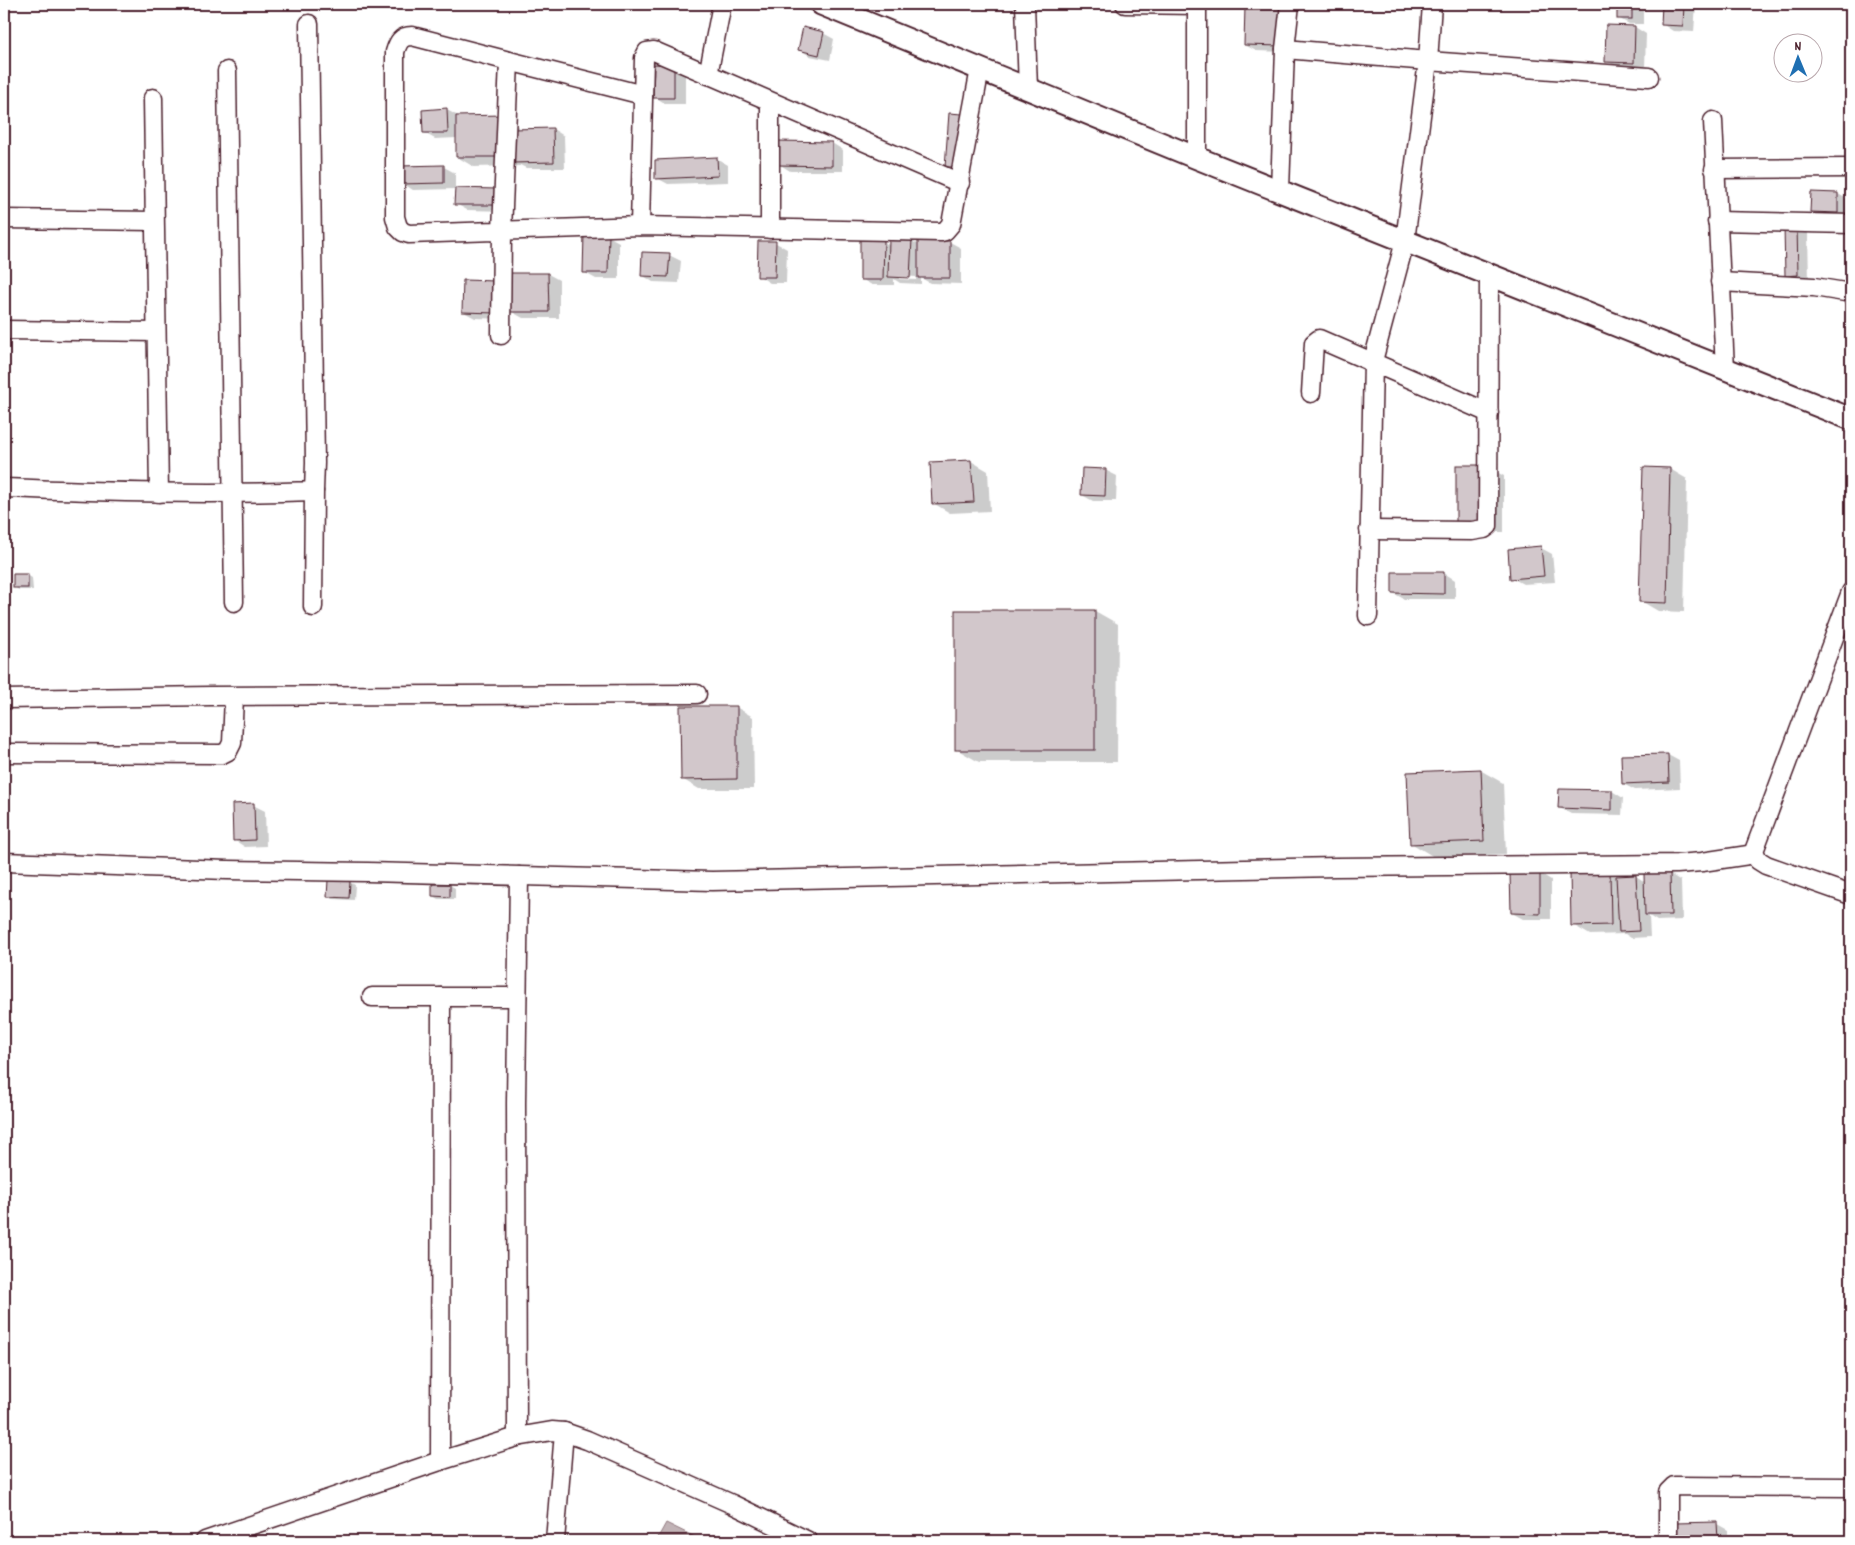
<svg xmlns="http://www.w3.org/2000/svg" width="1855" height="1545" font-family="Dekko,sans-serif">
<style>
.water{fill:#c1b3b6;stroke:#91787e}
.shadow{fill:#0003;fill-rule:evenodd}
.building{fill:#d2c7cb;stroke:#4a1f2b}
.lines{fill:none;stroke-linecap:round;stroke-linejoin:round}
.minor-casing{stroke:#4a1f2b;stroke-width:21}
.tertiary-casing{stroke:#4a1f2b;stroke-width:25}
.minor{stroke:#fff;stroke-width:18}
.tertiary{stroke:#fff;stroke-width:21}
</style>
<rect width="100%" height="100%" fill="#fff"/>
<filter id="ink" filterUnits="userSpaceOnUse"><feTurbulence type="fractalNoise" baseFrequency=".02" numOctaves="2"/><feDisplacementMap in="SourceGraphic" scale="10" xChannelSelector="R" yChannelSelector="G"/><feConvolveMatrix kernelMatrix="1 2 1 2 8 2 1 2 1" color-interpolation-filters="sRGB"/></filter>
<g filter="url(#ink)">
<polygon class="water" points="666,1523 703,1541 656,1541"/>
<g class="shadow">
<polygon points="1618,4 1643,4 1643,24 1629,24 1618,18"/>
<polygon points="1663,4 1696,4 1694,32 1673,31 1662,24"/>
<polygon points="1281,8 1291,52 1256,51 1245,45"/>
<polygon points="1635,27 1646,34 1645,68 1618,67 1606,61"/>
<polygon points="823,33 834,39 830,60 810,56 799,49"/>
<polygon points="674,66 685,73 685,104 666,104 655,97"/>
<polygon points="447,110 458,116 502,117 519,127 519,130 553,129 564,136 565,168 526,168 520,165 520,166 474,167 457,157 457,138 435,139 424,133"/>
<polygon points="832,143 843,150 843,171 790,171 779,164"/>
<polygon points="716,158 728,165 728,182 668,184 657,178"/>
<polygon points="444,167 455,173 455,189 413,190 402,183"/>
<polygon points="496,190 507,211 467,210 456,204"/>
<polygon points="1838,194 1849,200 1849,218 1823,218 1811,211"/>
<polygon points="1797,227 1808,233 1809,281 1798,281 1786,275"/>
<polygon points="608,236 619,242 619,279 596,279 585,273"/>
<path d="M883,241L890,246L911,241L920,245L950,242L961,248V284L930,283L921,278V284L900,283L894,279V285H872L861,279ZM899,276L916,277V280L899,279Z"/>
<polygon points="776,243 787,249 786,283 770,283 759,276"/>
<polygon points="669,255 681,261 679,283 653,282 642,275"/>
<polygon points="548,274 559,280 559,318 523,318 512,312"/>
<polygon points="507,289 506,319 475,318 464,312"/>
<polygon points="971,461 988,471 990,511 950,513 933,503 931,463"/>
<polygon points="1486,466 1504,476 1504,532 1474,532 1457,522"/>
<polygon points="1644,469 1670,469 1687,479 1684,612 1658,611 1641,601"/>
<polygon points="1105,470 1117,476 1116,501 1093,501 1082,495"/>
<polygon points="1541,548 1552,554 1555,582 1523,584 1512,578"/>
<polygon points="1444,573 1455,580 1455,599 1404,599 1393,593"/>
<polygon points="27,575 32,578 33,590 19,590 14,587"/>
<polygon points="1095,611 1118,624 1117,762 979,762 956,749"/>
<polygon points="736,707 753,717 754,789 699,789 682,779"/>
<polygon points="1668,755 1679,761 1680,788 1635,790 1623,784"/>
<polygon points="1480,770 1503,783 1506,854 1434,857 1411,843"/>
<polygon points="1612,791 1623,798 1622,815 1571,814 1560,808"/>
<polygon points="253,805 265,811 266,846 245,847 234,840"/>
<polygon points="1610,872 1619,877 1636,876 1645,882 1645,875 1670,874 1681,881 1682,920 1657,921 1649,916 1650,937 1631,938 1625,934 1590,935 1573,925"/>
<polygon points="1540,873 1551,880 1551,919 1523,919 1512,913"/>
<polygon points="349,882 355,885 354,900 333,899 328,896"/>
<polygon points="450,885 455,888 455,899 438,899 433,896"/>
<polygon points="1717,1524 1728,1530 1728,1541 1676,1541"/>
</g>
<g class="building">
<rect x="1617" y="4" width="15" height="15"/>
<polygon points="1662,4 1684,4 1683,26 1661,25"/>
<polygon points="1245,6 1281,7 1280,46 1244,45"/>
<polygon points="1606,25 1635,26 1634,63 1605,62"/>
<polygon points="803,27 824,32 819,55 798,50"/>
<polygon points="654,64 674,65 674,98 653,98"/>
<polygon points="447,108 448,133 423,133 422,110"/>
<polygon points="949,113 962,114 957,167 945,167"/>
<polygon points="503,115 503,157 456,157 456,116"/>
<polygon points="553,128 554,162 513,163 513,129"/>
<polygon points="778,141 832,142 832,166 778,165"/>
<polygon points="717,157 718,176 655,179 655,160"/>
<polygon points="444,165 444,183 401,184 400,166"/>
<polygon points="455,188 497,189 496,205 454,205"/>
<polygon points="1811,192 1838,193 1838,213 1810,212"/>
<polygon points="1797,225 1798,275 1785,276 1784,226"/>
<polygon points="584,234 609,234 608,273 583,273"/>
<polygon points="889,239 912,239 910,278 888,277"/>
<polygon points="860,240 884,240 883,280 860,280"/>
<polygon points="918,240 950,241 950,278 918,278"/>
<polygon points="758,241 776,241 775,277 757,277"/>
<polygon points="642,252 670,253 668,277 641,276"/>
<polygon points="510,273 548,273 549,312 510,312"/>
<polygon points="463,280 496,281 495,313 462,312"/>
<polygon points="971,460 974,502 932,504 930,462"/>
<rect x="1456" y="465" width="31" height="57"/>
<polygon points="1643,467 1670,468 1667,603 1639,602"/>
<polygon points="1082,468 1106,469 1105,496 1081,495"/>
<polygon points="1541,546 1544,576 1510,579 1508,549"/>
<polygon points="1392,572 1444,572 1444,594 1392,593"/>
<rect x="13" y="574" width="15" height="14"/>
<rect x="955" y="610" width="140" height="140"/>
<polygon points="680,706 737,706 737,779 681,780"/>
<polygon points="1668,754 1669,782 1622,784 1621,755"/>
<polygon points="1481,769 1484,841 1410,844 1407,772"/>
<polygon points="1559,789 1612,790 1612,810 1558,808"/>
<polygon points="254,803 255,840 233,841 232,804"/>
<polygon points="1570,871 1610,871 1611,925 1571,926"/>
<polygon points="1510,872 1540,872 1540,914 1511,913"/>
<polygon points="1644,873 1670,873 1671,915 1645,915"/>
<polygon points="1636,875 1639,931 1619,932 1616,876"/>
<polygon points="328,880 350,881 349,898 327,897"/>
<polygon points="432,884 450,884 450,897 432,896"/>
<polygon points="1717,1522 1718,1541 1675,1541 1675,1523"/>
</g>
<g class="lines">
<g class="minor-casing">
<g id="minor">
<polyline points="1025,4 1028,89"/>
<polyline points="1125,4 1197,5"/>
<polyline points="1197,4 1197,158"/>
<polyline points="1285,49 1428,61 1432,4"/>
<polyline points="509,61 643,95"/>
<polyline points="227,71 234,602"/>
<polyline points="708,75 722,4"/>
<polyline points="153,98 159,493"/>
<polyline points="1713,121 1725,369"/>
<polyline points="1714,169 1851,168"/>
<polyline points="1280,190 1285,49 1290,4"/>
<polyline points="4,219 154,221"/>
<polyline points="1717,221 1851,224"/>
<polyline points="640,226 644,58 647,52 654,51 960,183"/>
<polyline points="770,229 770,102"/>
<polyline points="1720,282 1814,287 1851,293"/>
<polyline points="4,330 156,332"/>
<path d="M501,335L502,231L509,61L412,36C401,36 398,42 395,52V217L398,227L403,232L409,234L640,226L941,232L945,231L951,224L980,69"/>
<polyline points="1311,393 1314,343 1319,339 1489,413"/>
<path d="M4,488C107,492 210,495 314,491L315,463L309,24"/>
<polyline points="1369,530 1472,531 1484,529 1488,526 1489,273"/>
<polyline points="1851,592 1754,851 1758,860 1766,865 1851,895"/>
<polyline points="313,607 314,491"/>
<polyline points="1368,616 1373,361 1405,241 1428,61 1649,77"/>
<polyline points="4,699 211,696 697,694"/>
<polyline points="4,753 222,754 228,751 232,743 234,697"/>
<polyline points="4,862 227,870 368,872 712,881 1336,867 1677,864 1702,862 1755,854"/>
<polyline points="372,997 517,997"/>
<polyline points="517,1437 516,1103 519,876"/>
<polyline points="440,1461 441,997"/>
<polyline points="205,1541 440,1461 517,1437 552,1431 564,1432 587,1440 732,1504 808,1541"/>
<polyline points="555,1541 564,1432"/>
<polyline points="1668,1541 1668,1492 1674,1486 1851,1487"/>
</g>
</g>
<g class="tertiary-casing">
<polyline id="tertiary" points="821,4 1197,158 1851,419"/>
</g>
<use href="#minor" class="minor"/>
<use href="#tertiary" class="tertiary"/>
</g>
</g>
<rect width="1855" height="1545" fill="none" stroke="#fff" stroke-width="20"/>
<rect x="10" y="10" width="1835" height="1525" fill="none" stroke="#4a1f2b" stroke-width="2" filter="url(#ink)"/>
<g transform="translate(1798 58) rotate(359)"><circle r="24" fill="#ffffff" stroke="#b7a5aa"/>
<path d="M0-4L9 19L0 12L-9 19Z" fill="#1f6fb2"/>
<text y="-8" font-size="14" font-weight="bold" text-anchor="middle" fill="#4a1f2b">N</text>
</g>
</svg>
